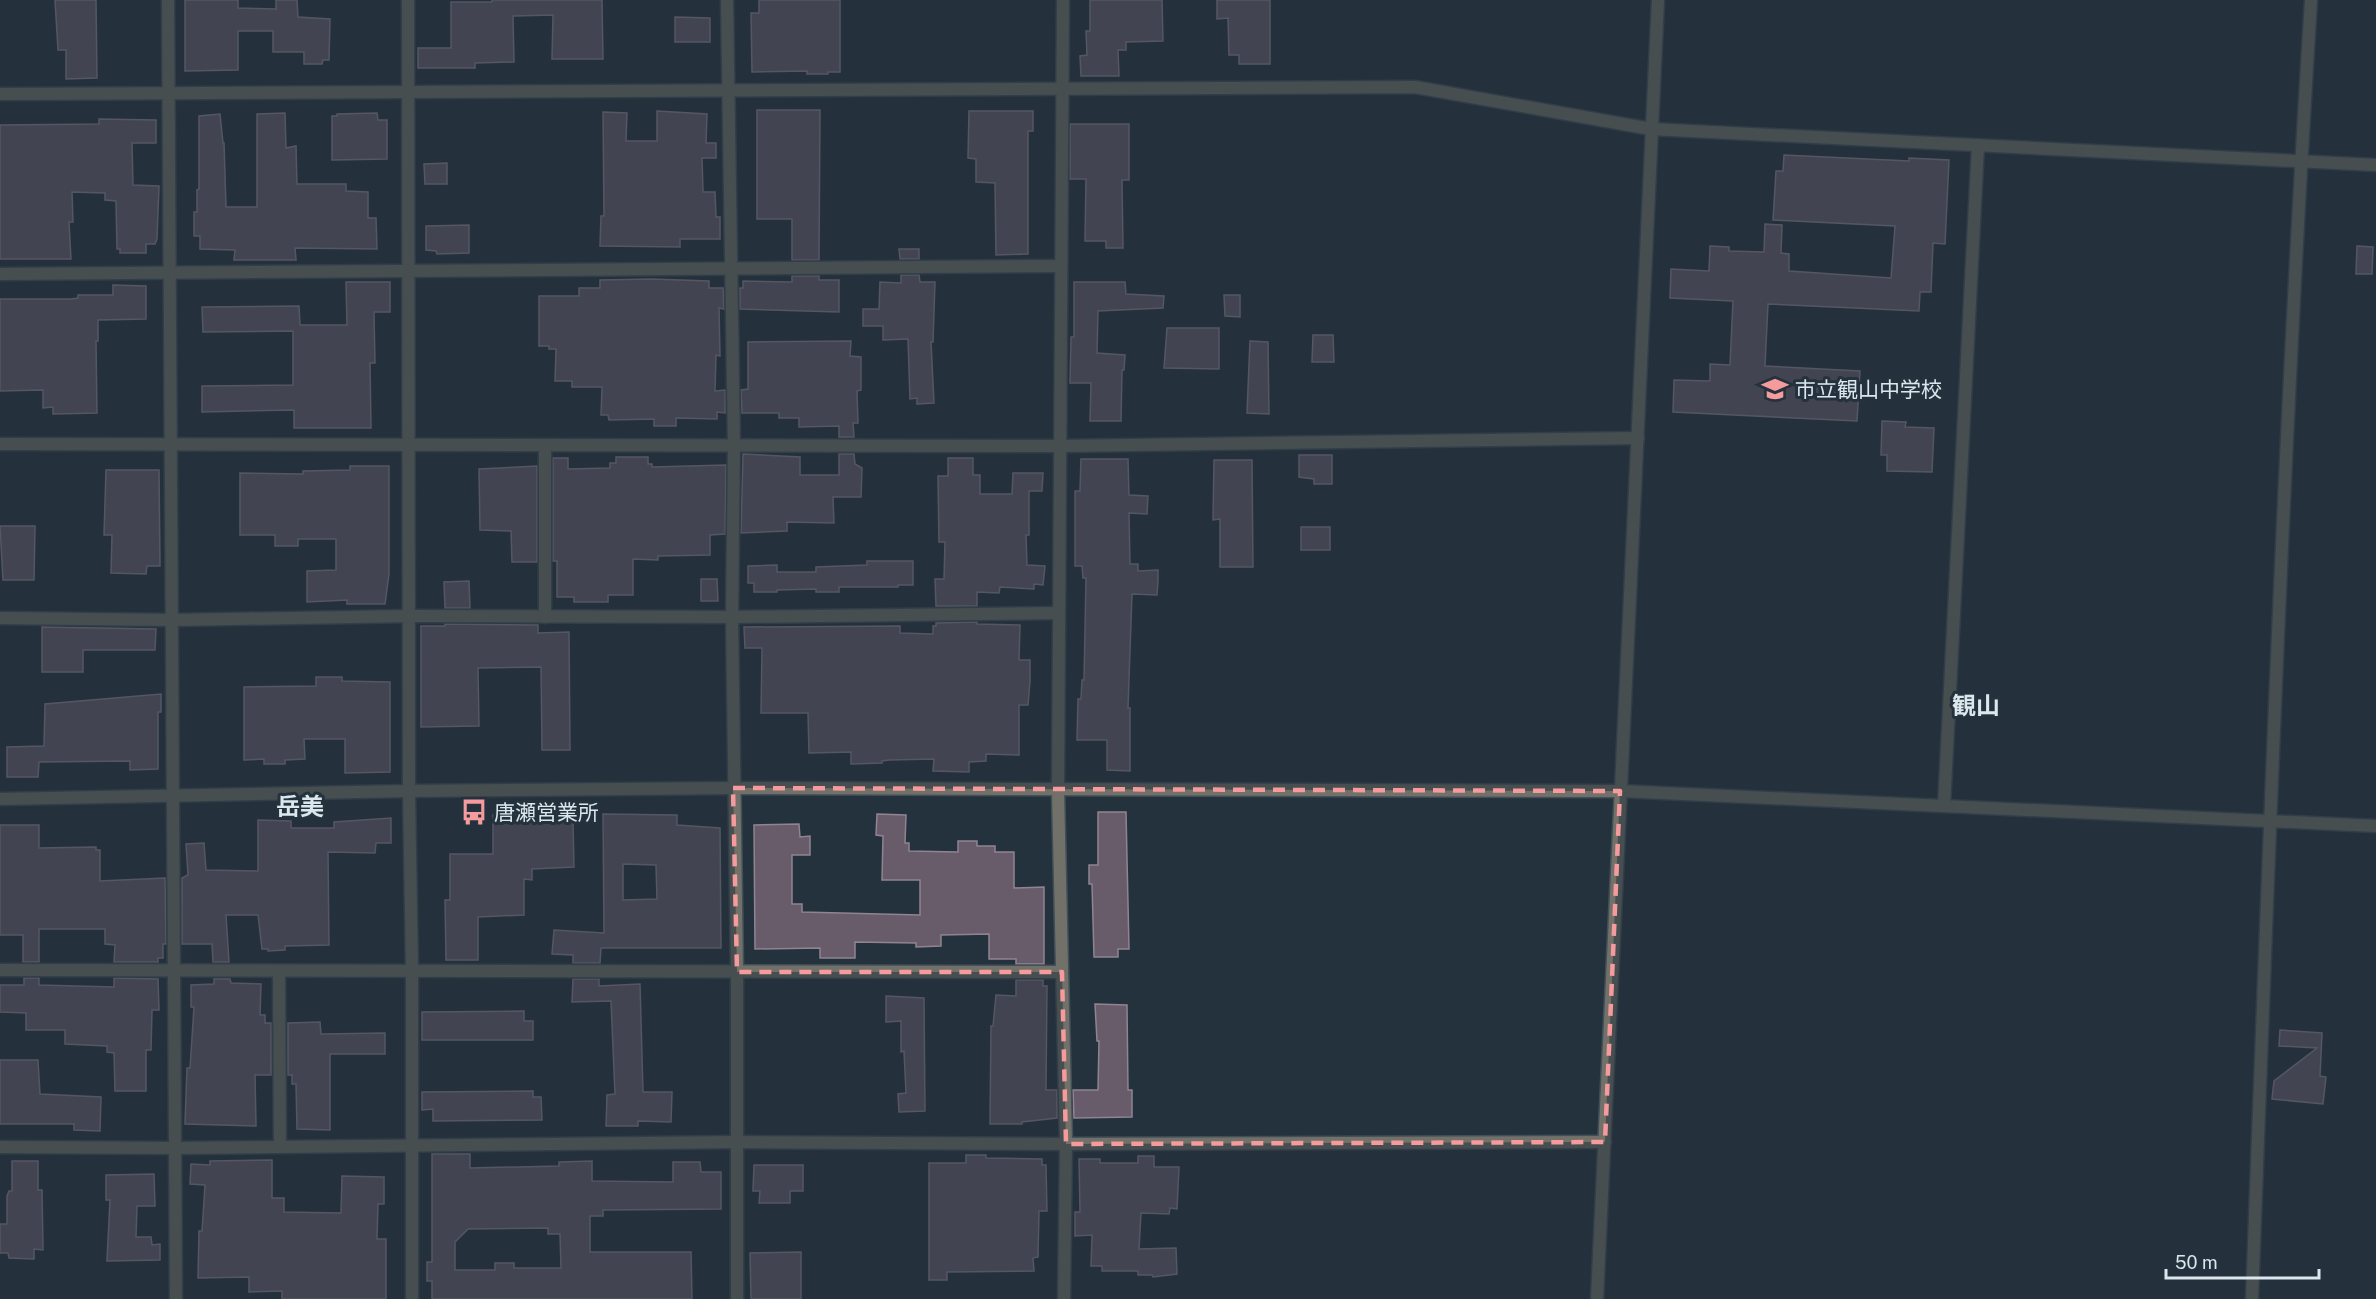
<svg xmlns="http://www.w3.org/2000/svg" width="2376" height="1299" font-family="'Public Sans','Noto Sans JP',sans-serif">
<style>
.building{fill:#685c6a;stroke:#908392;stroke-width:1.5;fill-rule:evenodd}
.lines{fill:none;stroke-linecap:round;stroke-linejoin:round}
.minor-casing{stroke:#414f59;stroke-width:15}
.tertiary-casing{stroke:#414f59;stroke-width:15}
.minor{stroke:#717169;stroke-width:12}
.tertiary{stroke:#717169;stroke-width:12}
.marked{fill:none;stroke:#f59b9d;stroke-width:4.5;stroke-dasharray:12 8;stroke-linejoin:round}
.labels{text-anchor:middle;dominant-baseline:central;stroke-width:6;stroke-linejoin:round;paint-order:stroke}
.poi-label{font-size:21px;fill:#dce6ed;stroke:#24323d;text-anchor:start}
.quarter-label{font-size:24px;font-weight:bold;fill:#dce6ed;stroke:#24323d}
</style>
<rect width="100%" height="100%" fill="#24323d"/>
<g class="building">
<polygon points="55,0 96,0 97,78 66,79 66,50 58,50"/>
<polygon points="185,0 238,0 238,8 276,9 276,0 297,0 298,17 330,19 329,60 323,60 322,64 304,64 304,52 273,52 273,31 238,31 238,70 185,71"/>
<polygon points="492,0 602,0 603,59 552,59 553,15 513,16 514,62 475,63 475,68 418,68 418,48 451,48 451,2 492,2"/>
<polygon points="759,0 840,0 840,72 828,72 828,74 807,74 807,71 752,72 751,13 759,13"/>
<polygon points="1090,0 1162,0 1163,41 1126,42 1126,50 1118,50 1119,76 1081,76 1080,56 1087,55 1086,31 1090,31"/>
<polygon points="1217,0 1270,0 1270,64 1239,64 1239,55 1229,55 1228,18 1217,19"/>
<polygon points="675,17 710,18 710,42 675,42"/>
<polygon points="757,110 820,110 819,260 792,260 792,219 757,219"/>
<polygon points="657,111 707,114 706,143 716,143 716,158 702,158 703,192 715,192 716,217 720,217 720,239 680,239 680,247 600,246 601,216 604,216 603,112 627,113 626,141 657,141"/>
<polygon points="969,111 1033,111 1033,131 1028,131 1028,254 996,255 995,183 976,182 976,159 968,158"/>
<polygon points="285,113 286,148 296,146 297,184 346,184 346,191 368,192 368,218 376,218 377,249 295,248 296,260 234,260 235,250 200,249 200,236 194,236 194,212 197,212 197,190 199,189 199,116 220,114 223,143 224,143 226,207 257,207 257,114"/>
<polygon points="377,113 378,120 387,120 387,159 332,160 332,116 337,116 337,114"/>
<polygon points="99,119 156,120 156,143 132,143 133,185 159,186 157,239 155,244 146,244 146,253 120,253 120,249 117,249 116,201 105,200 105,193 72,192 73,222 69,222 71,259 0,259 0,125 99,124"/>
<polygon points="1070,124 1129,124 1129,180 1122,180 1123,248 1106,248 1106,241 1085,241 1086,179 1070,179"/>
<polygon points="1784,155 1909,161 1909,158 1949,160 1945,244 1933,243 1931,292 1920,292 1919,311 1768,304 1765,366 1860,371 1857,421 1673,412 1674,380 1710,381 1710,364 1730,365 1733,301 1670,298 1671,269 1709,271 1710,246 1729,247 1729,251 1764,252 1765,224 1782,225 1781,253 1789,254 1789,271 1891,278 1895,226 1773,220 1776,171 1783,171"/>
<polygon points="447,163 447,184 425,184 424,164"/>
<polygon points="469,225 469,253 437,254 436,251 426,250 426,226"/>
<polygon points="2357,246 2373,247 2372,274 2356,274"/>
<polygon points="899,249 919,249 919,259 900,259"/>
<polygon points="901,275 919,275 920,282 935,282 933,342 931,342 934,403 917,404 917,398 910,399 908,339 883,340 883,326 863,326 863,309 879,309 880,282 901,283"/>
<polygon points="792,276 819,276 819,280 839,280 839,312 740,309 740,288 743,288 743,281 792,282"/>
<polygon points="651,279 709,281 709,288 723,288 724,309 719,308 720,356 716,355 715,391 725,390 725,413 717,412 717,419 676,418 676,426 654,426 654,419 609,420 608,415 601,415 602,387 572,387 572,381 555,381 556,349 549,349 549,346 539,346 539,296 579,296 579,288 600,288 600,280"/>
<polygon points="346,282 390,282 390,312 374,312 375,363 370,363 371,428 294,428 294,410 202,412 202,386 293,385 293,331 203,332 202,307 299,306 300,325 347,325"/>
<polygon points="1074,282 1125,282 1126,294 1164,296 1163,308 1098,311 1097,353 1125,355 1124,370 1122,370 1121,421 1090,421 1091,383 1070,383 1071,337 1074,337"/>
<polygon points="113,285 146,286 146,319 98,320 98,341 96,341 97,413 53,414 53,407 43,408 43,390 0,391 0,299 71,299 78,298 78,295 113,295"/>
<polygon points="1224,295 1240,295 1240,317 1225,316"/>
<polygon points="1167,328 1219,328 1219,369 1164,368"/>
<polygon points="1313,335 1333,335 1334,362 1312,362"/>
<polygon points="851,341 850,356 861,357 861,390 857,391 858,423 853,423 854,437 839,437 839,426 799,427 799,418 779,418 779,413 742,413 741,390 748,389 748,342"/>
<polygon points="1250,341 1268,342 1269,414 1247,413"/>
<polygon points="1882,421 1906,422 1905,427 1934,428 1932,472 1887,471 1887,455 1881,455"/>
<polygon points="743,454 800,457 800,475 839,475 839,454 854,454 855,464 862,468 861,497 833,497 834,523 787,522 787,531 741,533"/>
<polygon points="1299,455 1332,455 1332,484 1314,484 1314,479 1299,477"/>
<polygon points="616,457 648,457 648,464 652,464 652,467 726,465 725,534 710,535 710,555 658,556 658,560 633,559 633,595 608,595 608,602 574,602 574,597 557,597 557,561 553,561 553,458 568,458 568,469 610,468 610,463 616,463"/>
<polygon points="948,458 973,458 973,475 980,475 980,494 1012,494 1013,473 1043,473 1042,491 1029,491 1029,535 1026,535 1027,565 1045,566 1043,585 1034,584 1034,589 1000,587 999,593 977,592 977,606 936,606 935,579 944,579 945,542 939,542 938,476 948,476"/>
<polygon points="1081,459 1128,459 1129,495 1148,496 1147,514 1129,513 1130,564 1138,564 1138,571 1158,570 1158,581 1157,595 1132,594 1128,708 1130,708 1130,771 1107,770 1107,740 1077,740 1078,699 1081,699 1082,680 1084,680 1086,578 1083,578 1082,566 1075,566 1075,491 1080,491"/>
<polygon points="1214,460 1252,460 1253,567 1220,567 1220,519 1213,520"/>
<polygon points="350,466 389,466 389,574 385,604 347,604 347,600 307,602 307,571 336,570 336,539 298,539 298,546 275,546 275,535 240,535 240,473 303,474 303,471 350,470"/>
<polygon points="537,466 537,562 512,562 511,531 480,530 479,469"/>
<polygon points="106,470 159,470 160,566 147,566 146,574 111,573 112,535 104,535"/>
<polygon points="0,526 35,526 34,580 3,580"/>
<rect x="1301" y="527" width="29" height="23"/>
<polygon points="867,561 913,561 913,585 898,585 898,587 839,587 839,592 816,592 816,589 777,590 777,592 754,592 754,583 748,583 748,566 777,565 777,572 816,572 816,567 867,565"/>
<polygon points="701,579 717,579 718,601 701,601"/>
<polygon points="469,581 470,608 445,608 444,582"/>
<polygon points="977,622 977,624 1020,625 1019,660 1030,660 1030,681 1028,705 1019,705 1019,755 986,754 986,761 969,762 969,772 933,771 934,759 889,760 882,761 882,763 851,764 851,752 809,753 808,713 761,713 762,648 745,648 744,627 900,626 900,633 933,634 933,626 936,626 936,623"/>
<polygon points="445,624 538,625 538,633 569,632 570,750 542,750 541,667 478,668 479,726 421,727 421,626 445,626"/>
<polygon points="42,627 156,629 155,650 83,650 83,672 42,672"/>
<polygon points="316,677 342,677 342,681 390,682 390,772 345,773 345,739 304,739 305,759 285,760 285,764 264,764 264,759 244,760 244,687 316,686"/>
<polygon points="161,694 161,712 158,712 158,769 130,770 130,761 39,762 38,777 7,777 7,747 44,746 45,704"/>
<polygon points="1098,812 1126,812 1129,949 1118,949 1118,957 1094,957 1092,884 1089,884 1089,865 1098,865"/>
<path d="M603,814L677,815V825L720,828L721,948H601L600,963H573V955L552,954L554,930L604,933ZM623,864L656,865L657,899L623,900Z"/>
<polygon points="877,814 906,815 905,843 909,843 909,851 958,852 958,841 977,841 977,846 995,846 995,852 1014,852 1014,888 1044,887 1044,964 1016,964 1016,959 989,959 989,934 941,935 941,946 916,947 916,943 855,942 855,958 820,958 820,948 755,949 754,825 799,824 800,837 810,836 810,855 792,855 792,904 802,904 802,912 920,915 920,880 882,880 883,836 876,835"/>
<polygon points="493,815 520,815 520,819 530,818 530,823 573,822 574,867 532,869 532,880 524,879 524,915 478,917 478,960 446,960 445,900 450,900 450,854 493,854"/>
<polygon points="391,818 391,843 376,843 375,853 328,852 329,945 285,946 285,950 268,951 268,949 262,949 258,915 226,915 229,962 213,962 212,944 182,944 182,878 188,875 186,844 204,843 206,870 258,871 258,820 291,821 291,828 334,828 334,822"/>
<polygon points="0,825 39,825 39,848 96,847 96,850 100,850 100,881 165,878 166,944 163,944 163,958 158,958 158,962 114,962 115,945 105,944 105,929 39,929 39,962 23,962 23,935 0,935"/>
<polygon points="24,978 39,978 39,985 114,987 114,978 158,979 159,1010 152,1010 151,1050 146,1050 146,1091 115,1091 114,1053 107,1052 107,1046 65,1044 65,1030 26,1030 26,1013 0,1012 0,985 24,985"/>
<polygon points="214,979 230,979 231,983 261,984 260,1015 265,1015 265,1023 271,1023 271,1075 255,1075 256,1126 185,1124 187,1068 190,1068 194,1007 191,1007 191,985 214,984"/>
<polygon points="573,979 599,979 599,986 640,984 643,1092 672,1092 671,1122 638,1121 638,1126 606,1126 607,1095 615,1094 611,1001 572,1002"/>
<polygon points="1016,980 1043,980 1043,986 1047,986 1046,1090 1057,1090 1057,1118 1022,1122 1022,1124 990,1124 991,1026 993,1026 996,995 1016,996"/>
<polygon points="886,996 924,998 925,1111 899,1112 898,1094 906,1093 904,1051 901,1052 901,1021 886,1022"/>
<polygon points="1095,1004 1127,1005 1128,1090 1132,1090 1132,1117 1074,1118 1073,1090 1098,1090 1099,1041 1097,1041"/>
<polygon points="524,1011 524,1021 533,1021 533,1040 422,1040 422,1012"/>
<polygon points="320,1022 321,1034 385,1033 385,1054 330,1054 330,1130 297,1129 296,1084 292,1084 292,1075 288,1075 288,1023"/>
<polygon points="2280,1030 2322,1033 2320,1076 2326,1077 2323,1104 2272,1099 2274,1081 2317,1048 2279,1046"/>
<polygon points="0,1060 38,1060 40,1094 101,1097 100,1131 74,1130 74,1124 0,1124"/>
<polygon points="533,1091 533,1097 541,1097 542,1120 433,1121 433,1109 422,1110 422,1092"/>
<path d="M432,1154H470V1168L559,1166V1162L592,1161V1181L673,1182V1162H700L701,1172H721V1209L603,1210V1216H590V1252H691L692,1299H432V1281H427V1262H432ZM548,1228V1234H560L561,1268H514V1263H495V1270H455V1242L468,1229Z"/>
<polygon points="966,1155 986,1155 986,1158 1042,1159 1042,1165 1046,1165 1047,1211 1039,1211 1038,1257 1033,1258 1034,1271 947,1272 947,1280 929,1280 929,1163 966,1163"/>
<polygon points="1138,1156 1154,1156 1154,1167 1179,1167 1177,1209 1170,1208 1169,1214 1141,1213 1139,1249 1176,1248 1177,1274 1153,1277 1152,1275 1138,1275 1138,1271 1102,1271 1102,1266 1091,1266 1092,1235 1075,1236 1075,1212 1080,1212 1079,1159 1100,1159 1100,1163 1138,1163"/>
<polygon points="272,1160 272,1198 284,1198 284,1212 341,1213 342,1176 384,1177 384,1204 378,1204 377,1239 386,1239 386,1299 282,1299 282,1291 249,1292 249,1277 198,1278 199,1231 202,1231 205,1185 190,1184 191,1164 210,1165 210,1161"/>
<polygon points="12,1161 38,1161 38,1190 42,1190 43,1250 34,1249 34,1259 9,1258 8,1253 0,1253 0,1224 7,1224 7,1196 9,1191 12,1191"/>
<polygon points="754,1165 803,1165 803,1191 790,1191 790,1203 759,1203 760,1191 753,1191"/>
<polygon points="154,1174 155,1206 137,1206 136,1237 151,1237 152,1245 160,1244 160,1260 107,1261 110,1200 106,1200 106,1175"/>
<polygon points="801,1252 801,1299 751,1299 750,1253"/>
</g>
<g class="lines">
<g class="minor-casing">
<g id="minor">
<polyline points="168,0 176,1299"/>
<polyline points="408,0 409,791 412,971 412,1299"/>
<polyline points="727,0 734,446 732,617 737,972 737,1299"/>
<polyline points="1063,0 1058,791 1066,1144 1064,1299"/>
<polyline points="0,94 1415,87 1651,129 2376,165"/>
<polyline points="0,274 1061,266"/>
<polyline points="0,444 1060,446 1638,438"/>
<polyline points="545,446 545,617"/>
<polyline points="0,618 173,620 409,616 732,617 1059,613"/>
<polyline points="0,970 1062,972"/>
<polyline points="279,971 280,1146"/>
<polyline points="0,1147 176,1148 737,1142 1066,1144 1605,1142"/>
<polyline points="1597,1299 1658,0"/>
<path d="M2252,1299C2268,866 2284,433 2311,0"/>
</g>
</g>
<g class="tertiary-casing">
<g id="tertiary">
<polyline points="0,799 409,791 733,788 1620,791 2376,826"/>
<polyline points="1944,806 1978,145"/>
</g>
</g>
<use href="#minor" class="minor"/>
<use href="#tertiary" class="tertiary"/>
</g>
<path d="M0 0H2376V1299H0ZM733,788L1620,791L1605,1142L1066,1144L1062,972H737Z" fill="#24323d" fill-opacity=".55" fill-rule="evenodd"/>
<path class="marked" d="M733,788L1620,791L1605,1142L1066,1144L1062,972H737Z"/>
<defs>
<g id="school-bare" transform="scale(2.07)"><path d="M0-5L7-2L0 1L-7-2ZM-4 1L0 2.5L4 1V4Q0 6-4 4Z" fill="#f59b9d" stroke="#24323d" stroke-width="2.5" paint-order="stroke"/></g>
<g id="bus-bare" transform="scale(2.07)"><path d="M-5-6H5V4H4V6H2V4H-2V6H-4V4H-5ZM-3.5-4V0h7V-4ZM-3.5 1.2v1.5H-2V1.2ZM2 1.2v1.5H3.5V1.2Z" fill="#f59b9d" stroke="#24323d" stroke-width="2.5" paint-order="stroke"/></g>
</defs>
<g fill-rule="evenodd">
<use href="#school-bare" x="1775" y="389"/>
<use href="#bus-bare" x="474" y="812"/>
</g>
<g class="labels">
<g class="poi-label">
<text x="1795" y="389">市立観山中学校</text>
<text x="494" y="812">唐瀬営業所</text>
</g>
<g class="quarter-label">
<text x="1976" y="705">観山</text>
<text x="300" y="806">岳美</text>
</g>
</g>
<path d="M2166 1269v9h153v-9" fill="none" stroke="#dce6ed" stroke-width="3"/>
<text x="2175" y="1269" font-size="18" fill="#dce6ed" stroke="#24323d" stroke-width="4.5" paint-order="stroke">50 m</text>
</svg>
